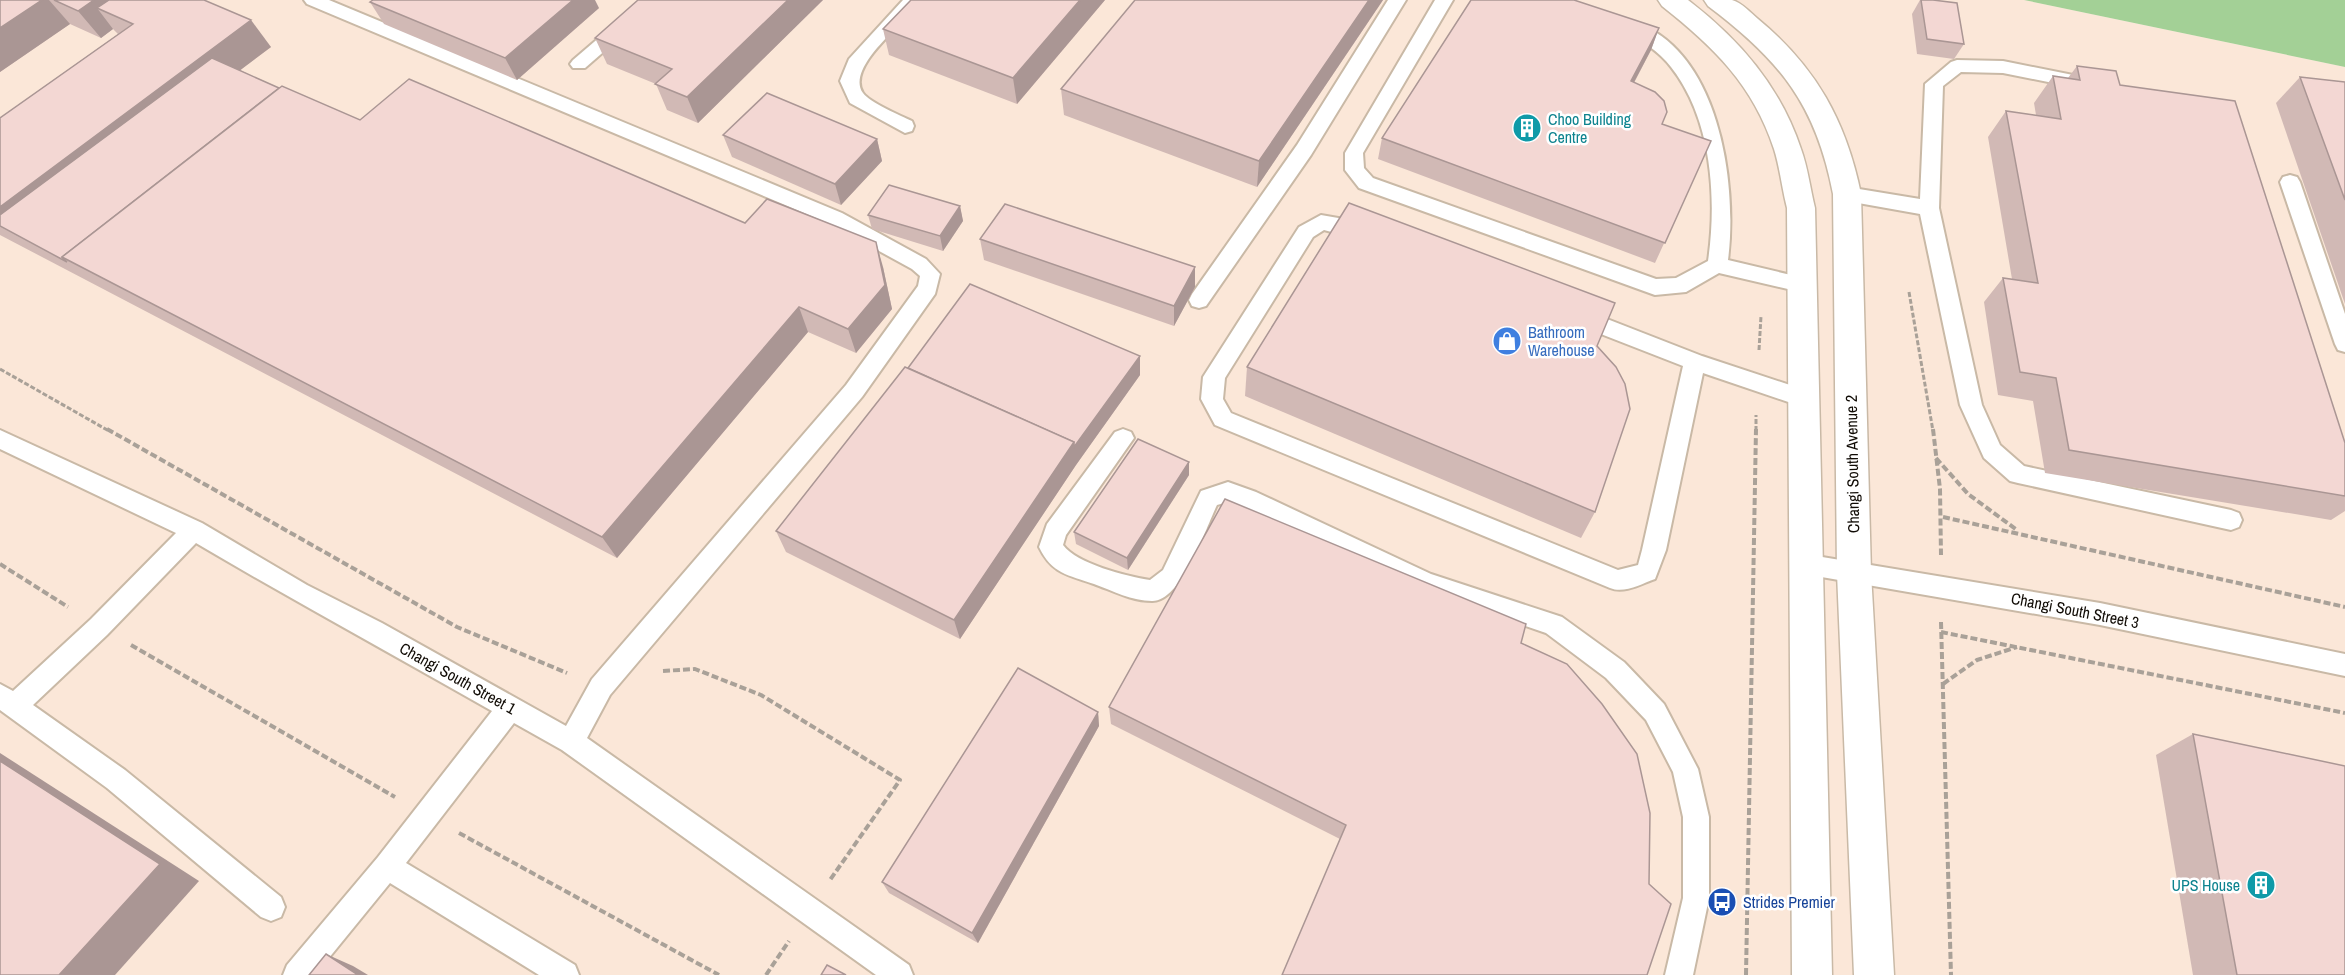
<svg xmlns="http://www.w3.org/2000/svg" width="2345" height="975" font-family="'Archivo Narrow',sans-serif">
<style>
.industrial{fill:#fbe7d8}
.green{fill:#a3d096}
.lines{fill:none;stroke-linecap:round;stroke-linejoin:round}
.service-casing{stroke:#c9b9a6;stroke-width:4}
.tertiary-casing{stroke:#c9b9a6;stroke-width:3}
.path-far1{stroke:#a9a198;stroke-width:3;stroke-dasharray:5 2;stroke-linecap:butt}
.path{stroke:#a9a198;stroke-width:4;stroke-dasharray:7 3;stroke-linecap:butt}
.service{fill:#fff;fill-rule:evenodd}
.tertiary{fill:#fff;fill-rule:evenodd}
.wall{fill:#d1b9b5}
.shaded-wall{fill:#aa9694}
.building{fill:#f3d7d3;stroke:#aa9694;stroke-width:1.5}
.labels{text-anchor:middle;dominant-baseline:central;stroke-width:5;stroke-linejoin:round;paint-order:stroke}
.culture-label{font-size:16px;fill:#0d838f;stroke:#fff;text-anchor:start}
.shop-label{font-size:16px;fill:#366cbe;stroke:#fff;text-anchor:start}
.street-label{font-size:16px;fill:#100b05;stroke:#fff}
.transit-label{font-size:16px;fill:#164399;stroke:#fff;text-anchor:start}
</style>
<rect width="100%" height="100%" fill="#fdf3e8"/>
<polygon class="industrial" points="0,0 2024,0 2345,67 2345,975 0,975"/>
<polygon class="green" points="2024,0 2345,0 2345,67"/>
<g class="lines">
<g class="service-casing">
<g id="service">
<path d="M304,0H329L842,213L926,259L940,274L935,294L862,397L610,695L587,738L909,965L913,975H876L562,750L514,723L406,863L575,965L579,975H539L390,883L315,975H283L287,965L378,857L492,711C394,655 294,601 196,543L107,635L33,705L125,770L281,897L285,907L281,917L271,921L261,917L107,788L0,710V684L13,691L91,619L176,533L0,449V430L202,523L307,585L382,623L566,726L592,679L846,385L918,286L920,276L912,269L828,223L307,4Z"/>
<polygon points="643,0 663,0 585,68 573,68 570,64 573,60"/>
<path d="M903,0H922C907,22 845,66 863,93C869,102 901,116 912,121L914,126L912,131L905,133L850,103L840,81L849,59Z"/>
<polygon points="1388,0 1406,0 1311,155 1206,306 1199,308 1192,306 1189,300 1192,294 1297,145"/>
<path d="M1435,0H1453L1363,153L1364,168L1373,178L1656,279L1676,278L1708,261C1717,198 1712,119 1671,67C1659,51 1641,40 1624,31L1621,27L1624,23L1630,21C1719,46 1738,183 1728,260L1808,279L1811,284L1808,289L1801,292L1719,273L1686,292L1655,295L1359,188L1345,170V153Z"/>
<polygon points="1957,60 2003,61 2083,77 2089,79 2092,83 2089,87 2083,89 2003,73 1961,72 1943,86 1939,208 1982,405 2000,445 2024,466 2231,510 2239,513 2242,520 2239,527 2231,530 2018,483 2010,481 1984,458 1960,405 1920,214 1847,201 1840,199 1837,194 1840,189 1847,187 1920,199 1925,84 1951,62"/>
<polygon points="2290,175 2297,177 2300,182 2345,314 2345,352 2338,350 2335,344 2280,182 2283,177"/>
<path d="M1321,215L1344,219L1372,229L1375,234L1372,239L1365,241L1324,230L1313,237L1225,378L1223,399L1231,413L1618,570L1638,565L1642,550L1683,366L1570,322L1567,316L1570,310L1577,308L1584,310L1702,356L1811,392L1814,398L1811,404L1803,407L1703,373L1666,550L1655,579C1641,584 1624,594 1610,588L1215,425L1201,399L1203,377L1299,227Z"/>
<path d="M1123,429L1131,432L1134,438L1066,535L1063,545C1077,564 1126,576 1150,580L1163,570L1201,491L1228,482L1256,492L1431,574L1562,617L1624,662L1664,704L1698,769L1709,817V898L1693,975H1665L1683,898V817L1673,772L1646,720L1606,678L1546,633L1417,589L1228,502L1217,505C1206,528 1181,602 1152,601C1132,601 1113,591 1094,584C1068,575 1052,574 1039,547L1047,524L1115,432Z"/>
<polygon points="1804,554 2100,603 2345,654 2345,676 2100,625 1804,574 1796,571 1792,564 1796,557"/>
</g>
</g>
<g class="tertiary-casing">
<g id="tertiary">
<path d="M1658,0H1688C1740,40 1780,86 1801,149C1808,168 1810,188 1815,208L1832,975H1792L1787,208C1782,189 1780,168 1774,149C1753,85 1714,47 1662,6Z"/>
<path d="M1704,0C1713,0 1724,0 1732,0C1741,2 1751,13 1758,19C1816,67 1846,121 1861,194L1871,573L1894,975H1854L1837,573L1833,194C1816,105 1780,60 1708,6Z"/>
</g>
</g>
<g class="path-far1">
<polyline points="1909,292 1933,431"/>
<polyline points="1759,350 1761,316"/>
<polyline points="0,369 109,431"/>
<polyline points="1756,431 1756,415"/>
</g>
<g class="path">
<polyline points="107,429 457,627 567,673"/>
<polyline points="1933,429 1940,489 1941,555"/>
<polyline points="1936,458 1968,494 2017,530"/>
<polyline points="1943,517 2345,607"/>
<polyline points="0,564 68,607"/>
<polyline points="1941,622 1951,975"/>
<polyline points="1941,632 2345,713"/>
<polyline points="131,645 395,797"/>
<polyline points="663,671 695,669 761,695 900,780 830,880"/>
<polyline points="1943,684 1977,660 2017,647"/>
<polyline points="459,833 719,975"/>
<polyline points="766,975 789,941"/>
<polyline points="1746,975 1756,429"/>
</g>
<use href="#service" class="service"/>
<use href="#tertiary" class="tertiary"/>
</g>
<g class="wall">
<polygon points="0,0 204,0 271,47 240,70 279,88 360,120 745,223 883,267 892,309 856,353 808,332 617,558 0,235 0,118 118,34 113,29 101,38 70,24 0,72"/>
<polygon points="823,0 698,123 667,110 656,84 607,64 595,38"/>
<polygon points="1105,0 1017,104 889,55 883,29"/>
<polygon points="1135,0 1383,0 1257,187 1064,115 1061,89"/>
<polygon points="1920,0 1933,0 1964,44 1954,59 1917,54 1912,14"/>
<polygon points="370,2 599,8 517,80 384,24"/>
<polygon points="1659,28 1651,50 1634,83 1662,124 1711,141 1655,263 1378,159 1382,138"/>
<polygon points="2077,66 2120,85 2345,443 2345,511 2331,520 2045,473 2033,401 1998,395 1984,302 2003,278 2012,279 1988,137 2006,111 2036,115 2034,103 2053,76 2068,78"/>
<polygon points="2300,77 2345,82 2345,304 2276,103"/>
<polygon points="723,135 877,139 882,161 841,205 732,157"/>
<polygon points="960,206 963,221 943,251 872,229 868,215"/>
<polygon points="980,239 1195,287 1174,326 984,260"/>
<polygon points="1597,346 1595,512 1581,538 1245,396 1247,367"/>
<polygon points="1140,356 1140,375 1076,465 960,639 786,552 776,531 908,368"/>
<polygon points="1189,462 1189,475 1128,570 1076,544 1074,532"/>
<polygon points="1521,643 1340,839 1111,724 1109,707"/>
<polygon points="1098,712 1099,726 978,943 889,893 882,882"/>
<polygon points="2193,734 2345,975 2193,975 2156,755"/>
</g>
<g class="shaded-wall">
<polygon points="42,0 49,0 70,24 0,72 0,28"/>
<polygon points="94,0 155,0 97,8 113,29 101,38 78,11"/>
<polygon points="573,0 595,0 599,8 517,80 505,58"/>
<polygon points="788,0 823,0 698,123 687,97"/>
<polygon points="1080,0 1105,0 1017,104 1013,78"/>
<polygon points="1369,0 1383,0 1257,187 1259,161"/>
<polygon points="251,20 271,47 20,237 0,226 0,207"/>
<polygon points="1659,28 1651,50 1623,103 1631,81"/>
<polygon points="877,139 882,161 841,205 835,184"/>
<polygon points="960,206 963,221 943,251 940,236"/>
<polygon points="876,242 883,267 892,309 856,353 848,329"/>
<polygon points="1195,267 1195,287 1174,326 1174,306"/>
<polygon points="799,307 808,332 617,558 602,537"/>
<polygon points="1140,356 1140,375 1076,465 960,639 954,620 1074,442"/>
<polygon points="1189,462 1189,475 1128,570 1127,558"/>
<polygon points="1098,712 1099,726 978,943 972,933"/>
<polygon points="0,753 199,881 115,975 59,975 0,761"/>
<polygon points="326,954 353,966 368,975 358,975"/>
</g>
<g class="building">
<polygon points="0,0 42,0 0,28"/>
<polygon points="54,0 94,0 78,11"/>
<polygon points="109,0 204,0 251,20 0,207 0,118 133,24 97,8"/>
<polygon points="373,0 573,0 505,58 370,2"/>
<polygon points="638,0 788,0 687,97 655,84 672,69 595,38"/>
<polygon points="911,0 1080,0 1013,78 883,29"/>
<polygon points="1135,0 1369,0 1259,161 1061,89"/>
<polygon points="1471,0 1574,0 1659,28 1631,81 1655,92 1664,101 1667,112 1662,124 1711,141 1665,243 1382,138"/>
<polygon points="1921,0 1933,0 1957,3 1964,44 1927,39"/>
<polygon points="212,58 279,88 62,257 67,262 0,226 0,215"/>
<polygon points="2077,66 2116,71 2120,85 2235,101 2345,443 2345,496 2069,450 2056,378 2020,372 2003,278 2038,283 2006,111 2061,119 2053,76 2080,80"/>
<polygon points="2300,77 2345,82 2345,200"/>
<polygon points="409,79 745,223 767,199 876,242 885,285 848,329 799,307 602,537 62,257 282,86 360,120"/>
<polygon points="767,93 877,139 835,184 723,135"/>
<polygon points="889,185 960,206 940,236 868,215"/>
<polygon points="1349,203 1615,303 1597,346 1616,367 1625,384 1630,409 1595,512 1247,367"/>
<polygon points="1005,204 1195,267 1174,306 980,239"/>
<polygon points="970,284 1140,356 1074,447 1074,442 908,368"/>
<polygon points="905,367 1074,442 954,620 776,531"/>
<polygon points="1138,439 1189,462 1127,558 1074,532"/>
<polygon points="1225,499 1526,624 1521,643 1567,664 1602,704 1637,754 1650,813 1649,884 1671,904 1647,975 1282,975 1346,825 1109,707"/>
<polygon points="1018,668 1098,712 972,933 882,882"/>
<polygon points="2193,734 2345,766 2345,975 2237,975"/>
<polygon points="0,761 160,864 59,975 0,975"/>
<polygon points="326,954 358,975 309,975"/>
<polygon points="827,965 846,975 821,975"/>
</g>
<defs>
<g id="building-disc" transform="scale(1.5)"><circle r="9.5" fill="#0f9aa8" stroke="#fff"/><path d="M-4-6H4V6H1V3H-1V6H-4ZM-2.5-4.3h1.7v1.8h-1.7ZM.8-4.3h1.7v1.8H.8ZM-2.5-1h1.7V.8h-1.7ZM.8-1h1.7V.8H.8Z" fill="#fff"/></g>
<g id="shop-disc" transform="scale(1.5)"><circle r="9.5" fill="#3f7fe0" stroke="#fff"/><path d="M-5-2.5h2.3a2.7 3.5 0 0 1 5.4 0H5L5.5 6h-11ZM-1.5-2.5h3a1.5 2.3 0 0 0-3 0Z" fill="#fff"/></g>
<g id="bus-disc" transform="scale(1.5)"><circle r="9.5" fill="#1a4fb4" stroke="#fff"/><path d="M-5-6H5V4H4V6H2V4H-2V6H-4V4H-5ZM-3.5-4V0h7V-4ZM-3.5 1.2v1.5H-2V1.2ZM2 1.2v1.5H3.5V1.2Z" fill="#fff"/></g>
</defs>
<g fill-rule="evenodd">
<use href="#building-disc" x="1527" y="128"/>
<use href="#shop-disc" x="1507" y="341"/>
<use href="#building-disc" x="2261" y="885"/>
<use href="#bus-disc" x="1722" y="902"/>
</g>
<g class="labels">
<g class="culture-label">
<text x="1548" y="119">Choo Building<tspan x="1548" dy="18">Centre</tspan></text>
<text x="2240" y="885" text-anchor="end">UPS House</text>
</g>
<g class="shop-label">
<text x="1528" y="332">Bathroom<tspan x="1528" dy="18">Warehouse</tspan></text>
</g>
<g class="street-label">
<text transform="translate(1852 464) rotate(-91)">Changi South Avenue 2</text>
<text transform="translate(2075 610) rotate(11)">Changi South Street 3</text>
<text transform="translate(458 678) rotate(29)">Changi South Street 1</text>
</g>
<g class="transit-label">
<text x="1743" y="902">Strides Premier</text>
</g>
</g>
</svg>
